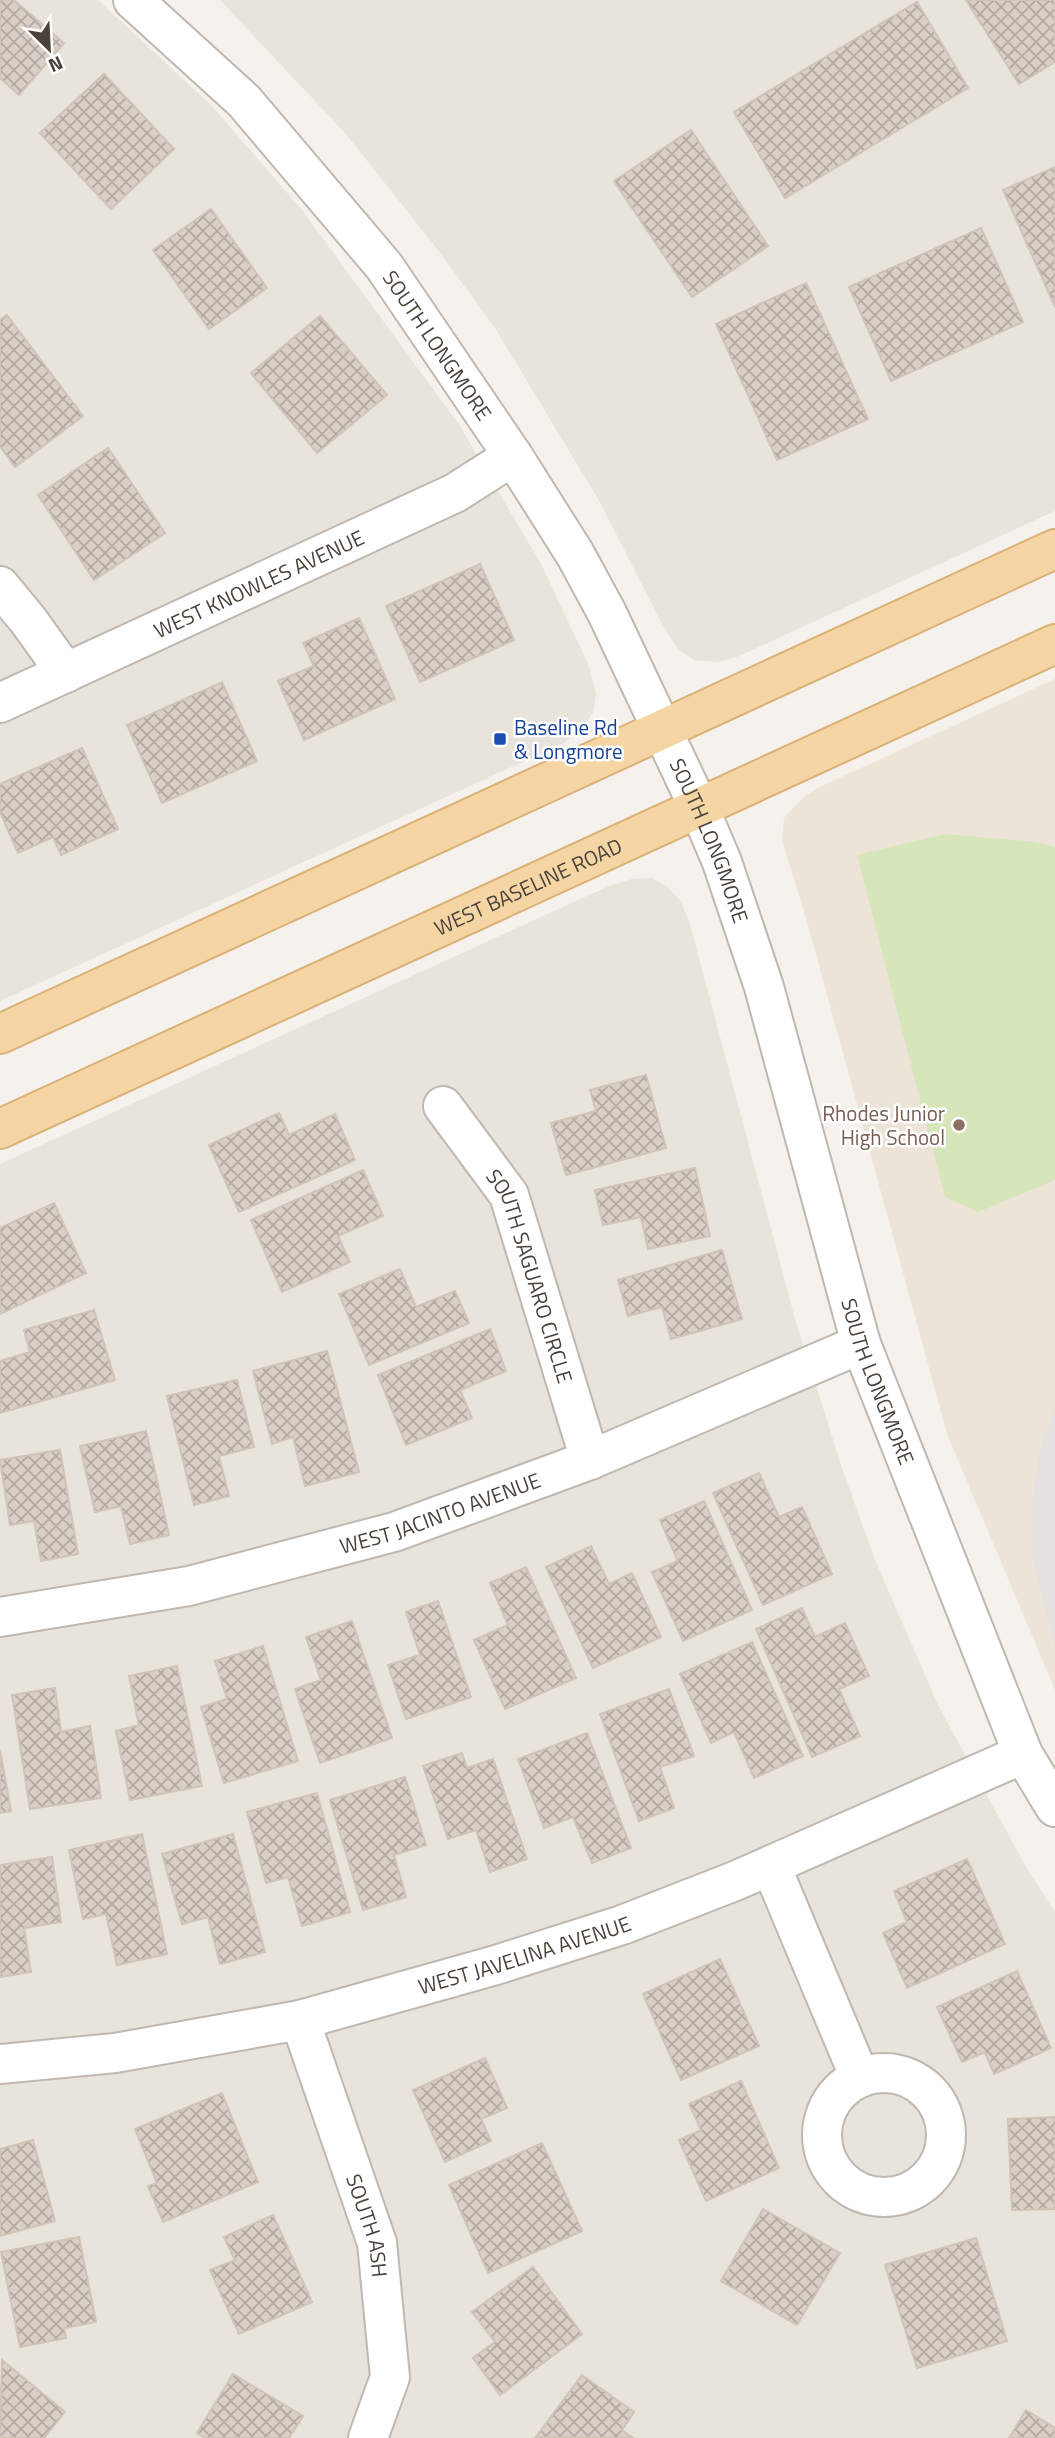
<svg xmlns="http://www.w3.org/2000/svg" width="1055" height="2438" font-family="'Titillium Web',sans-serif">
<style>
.residential{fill:#e8e3db}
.education{fill:#ede4d8}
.park{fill:#d6e5ba}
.parking{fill:#e4e2e0}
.building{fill:url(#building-cross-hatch);stroke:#d0c3b7;stroke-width:2}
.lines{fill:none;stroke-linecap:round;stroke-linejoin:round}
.minor-casing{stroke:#c0b8b0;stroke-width:42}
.major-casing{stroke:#dab075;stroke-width:42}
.minor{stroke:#fff;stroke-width:38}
.major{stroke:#f6d5a5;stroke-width:38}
.transit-dot{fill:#1a4fb4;stroke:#fff;stroke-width:2.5}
.education-dot{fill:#8d6e63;stroke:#fff;stroke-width:2.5}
.labels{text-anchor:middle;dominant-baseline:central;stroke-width:5;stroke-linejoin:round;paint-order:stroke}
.street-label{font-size:21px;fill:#49423a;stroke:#fff}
.transit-label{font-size:21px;fill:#164399;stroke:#fff;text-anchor:start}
.education-label{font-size:21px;fill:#785e54;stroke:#fff;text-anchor:end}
</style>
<defs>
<pattern id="building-cross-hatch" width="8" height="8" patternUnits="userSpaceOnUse" patternTransform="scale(1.75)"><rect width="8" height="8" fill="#d9cfc6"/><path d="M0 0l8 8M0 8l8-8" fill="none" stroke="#b2aaa2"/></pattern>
</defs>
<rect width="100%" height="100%" fill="#f5f1ed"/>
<g class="residential">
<polygon points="0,0 98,0 211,105 302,210 460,426 541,564 588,664 596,693 593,713 581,729 564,743 0,1001"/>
<polygon points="220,0 1055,0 1055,511 737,657 717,662 694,660 678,649 662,624 601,504 495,328 441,254 346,134"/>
<polygon points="652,878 668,887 681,902 690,924 795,1319 842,1468 875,1560 938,1705 1026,1867 1055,1912 1055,2438 0,2438 0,1164 609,886 632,879"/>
</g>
<polygon class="education" points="1055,679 1055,1690 947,1434 808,925 782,840 784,818 803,797 822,786"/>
<polygon class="park" points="945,834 1035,842 1055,847 1055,1180 978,1212 945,1197 857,855"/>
<polygon class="parking" points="1055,1407 1055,1649 1032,1557 1032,1503 1040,1449"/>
<g class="building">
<polygon points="0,0 14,0 64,43 19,95 0,78"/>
<polygon points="966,0 1055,0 1055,62 1019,84"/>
<polygon points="917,2 968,88 785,198 734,112"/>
<polygon points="104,74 174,149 111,209 40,133"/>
<polygon points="691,130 768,246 692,297 614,181"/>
<polygon points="1055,167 1055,307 1003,190"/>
<polygon points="211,209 267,288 209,329 153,250"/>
<polygon points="981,228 1023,322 891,381 849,287"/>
<polygon points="806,283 868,419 777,460 716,324"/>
<polygon points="7,315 83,416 15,467 0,446 0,320"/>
<polygon points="320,316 387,395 317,453 251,373"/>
<polygon points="108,448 165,533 94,580 38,495"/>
<polygon points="480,564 514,640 420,682 386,606"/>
<polygon points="359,618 395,699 304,740 278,681 314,666 303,643"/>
<polygon points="222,682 257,761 162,803 127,725"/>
<polygon points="82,748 118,829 61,855 53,837 18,853 0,812 0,784"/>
<polygon points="646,1075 666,1148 566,1175 551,1123 596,1111 590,1090"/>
<polygon points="279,1113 289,1135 335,1114 355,1160 239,1212 209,1145"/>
<polygon points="695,1168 710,1236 648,1249 641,1217 603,1225 595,1190"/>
<polygon points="363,1170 383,1216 338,1236 350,1262 282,1292 251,1220"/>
<polygon points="54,1203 86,1273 0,1314 0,1228"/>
<polygon points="722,1250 742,1319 671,1339 662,1307 628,1316 618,1280"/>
<polygon points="400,1269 416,1307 455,1291 469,1323 369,1365 339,1294"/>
<polygon points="94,1310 115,1380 0,1413 0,1361 30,1352 24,1330"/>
<polygon points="490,1329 506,1371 460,1390 472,1418 406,1445 378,1375"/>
<polygon points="327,1351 359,1472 305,1486 293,1437 272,1444 253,1371"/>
<polygon points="237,1380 254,1447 219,1456 229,1496 194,1505 167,1396"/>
<polygon points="146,1431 169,1535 130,1544 121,1506 95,1512 80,1446"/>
<polygon points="60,1450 78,1554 41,1561 34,1521 10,1525 0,1460"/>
<polygon points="759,1473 779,1517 802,1507 832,1574 763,1605 713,1493"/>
<polygon points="704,1501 752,1610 683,1641 652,1572 678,1561 660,1520"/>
<polygon points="591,1546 609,1584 632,1573 661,1637 593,1668 546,1567"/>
<polygon points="526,1567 576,1678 505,1709 474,1640 508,1625 490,1583"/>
<polygon points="438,1601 471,1697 406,1719 388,1665 420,1655 406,1612"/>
<polygon points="802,1608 815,1637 845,1623 869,1676 839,1689 860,1736 812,1757 756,1629"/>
<polygon points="352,1621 392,1738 320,1763 295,1689 321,1680 306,1637"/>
<polygon points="752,1642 803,1756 754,1778 734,1732 711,1743 680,1674"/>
<polygon points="263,1646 298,1761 224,1783 201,1707 227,1699 215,1661"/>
<polygon points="177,1666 202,1786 130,1800 116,1731 139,1725 129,1676"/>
<polygon points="55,1688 61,1732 90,1726 101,1798 30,1809 12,1695"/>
<polygon points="669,1689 694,1756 660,1767 674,1808 639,1821 600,1714"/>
<polygon points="587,1733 631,1848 592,1863 573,1817 544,1828 518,1759"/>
<polygon points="0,1750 11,1811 0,1813"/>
<polygon points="462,1753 467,1768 493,1759 527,1859 490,1872 476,1830 448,1839 423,1766"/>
<polygon points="405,1777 426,1845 394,1855 406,1897 363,1910 330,1800"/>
<polygon points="317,1793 350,1912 302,1926 288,1877 266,1883 247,1812"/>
<polygon points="142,1834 167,1954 117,1965 106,1914 83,1919 69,1850"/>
<polygon points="233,1834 265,1952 220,1964 208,1917 182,1924 162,1854"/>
<polygon points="52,1857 61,1922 24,1928 31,1972 0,1977 0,1865"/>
<polygon points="967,1859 1005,1944 907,1988 883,1933 907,1922 894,1891"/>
<polygon points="720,1959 759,2046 681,2080 643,1994"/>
<polygon points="1017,1971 1051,2048 994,2074 985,2052 962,2062 937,2007"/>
<polygon points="485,2058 507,2108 481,2119 491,2141 445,2162 413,2090"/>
<polygon points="741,2081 779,2168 706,2201 679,2140 701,2130 689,2104"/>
<polygon points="222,2093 258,2182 163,2222 148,2186 157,2183 135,2129"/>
<polygon points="1055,2117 1055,2209 1012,2210 1008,2119"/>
<polygon points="33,2140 55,2221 0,2236 0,2149"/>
<polygon points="542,2143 582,2231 488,2273 449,2185"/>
<polygon points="763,2209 840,2253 797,2325 721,2281"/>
<polygon points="273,2215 312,2302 239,2334 210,2270 235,2260 224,2237"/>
<polygon points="79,2237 96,2322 64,2328 66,2338 20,2347 1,2252"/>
<polygon points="976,2238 1007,2341 917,2368 885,2265"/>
<polygon points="533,2267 582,2334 500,2395 473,2358 495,2342 472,2312"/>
<polygon points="2,2360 65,2412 44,2438 0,2438"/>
<polygon points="233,2374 303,2416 289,2438 205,2438 197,2433"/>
<polygon points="582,2375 634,2412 622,2430 633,2438 536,2437"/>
<polygon points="1026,2410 1055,2428 1055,2438 1009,2438"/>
</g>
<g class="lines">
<g class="minor-casing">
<g id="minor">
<path id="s1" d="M133,0L244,101L384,266L513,456L575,554L607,613L699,808L722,862L764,987L861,1344L1023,1754L1055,1807"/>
<polyline points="0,586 28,620 66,673"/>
<path id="s2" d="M0,703L455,493L513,456"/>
<path id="s3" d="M443,1106L509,1195L590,1460"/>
<path id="s4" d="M0,1617L189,1586L394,1532L590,1460L861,1344"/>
<polyline points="771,1866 860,2078"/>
<path id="s5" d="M300,2020L377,2243L390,2377L368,2438"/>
<path id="s6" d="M0,2064L115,2053L300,2020L496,1965L622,1925L735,1881L1023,1754"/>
<circle cx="884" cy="2135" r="62"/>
</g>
</g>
<g class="major-casing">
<g id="major">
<polyline points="0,1034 1055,549"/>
<path id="s7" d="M0,1129L1055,644"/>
</g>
</g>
<use href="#minor" class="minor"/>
<use href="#major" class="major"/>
</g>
<rect class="transit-dot" x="493" y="732" width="14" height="14" rx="3.5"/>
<circle class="education-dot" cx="959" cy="1125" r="7"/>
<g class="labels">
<g class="street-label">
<text stroke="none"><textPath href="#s1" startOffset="462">SOUTH LONGMORE</textPath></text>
<text stroke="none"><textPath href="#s2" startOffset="285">WEST KNOWLES AVENUE</textPath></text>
<text stroke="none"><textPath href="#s1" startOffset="1029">SOUTH LONGMORE</textPath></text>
<text stroke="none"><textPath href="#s7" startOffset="581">WEST BASELINE ROAD</textPath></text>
<text stroke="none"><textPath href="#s3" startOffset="194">SOUTH SAGUARO CIRCLE</textPath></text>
<text stroke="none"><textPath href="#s1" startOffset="1596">SOUTH LONGMORE</textPath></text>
<text stroke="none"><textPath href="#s4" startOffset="453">WEST JACINTO AVENUE</textPath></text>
<text stroke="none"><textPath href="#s6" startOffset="537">WEST JAVELINA AVENUE</textPath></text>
<text stroke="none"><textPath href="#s5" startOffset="217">SOUTH ASH</textPath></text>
</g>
<g class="transit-label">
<text x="514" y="727">Baseline Rd<tspan x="514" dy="24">&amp; Longmore</tspan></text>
</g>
<g class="education-label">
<text x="945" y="1113">Rhodes Junior<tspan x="945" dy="24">High School</tspan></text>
</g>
</g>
<g transform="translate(49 49) rotate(156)" stroke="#ffffff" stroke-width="5" paint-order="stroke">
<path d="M0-5L12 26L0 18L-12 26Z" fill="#49423a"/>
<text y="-10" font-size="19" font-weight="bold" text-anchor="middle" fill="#49423a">N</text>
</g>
</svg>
